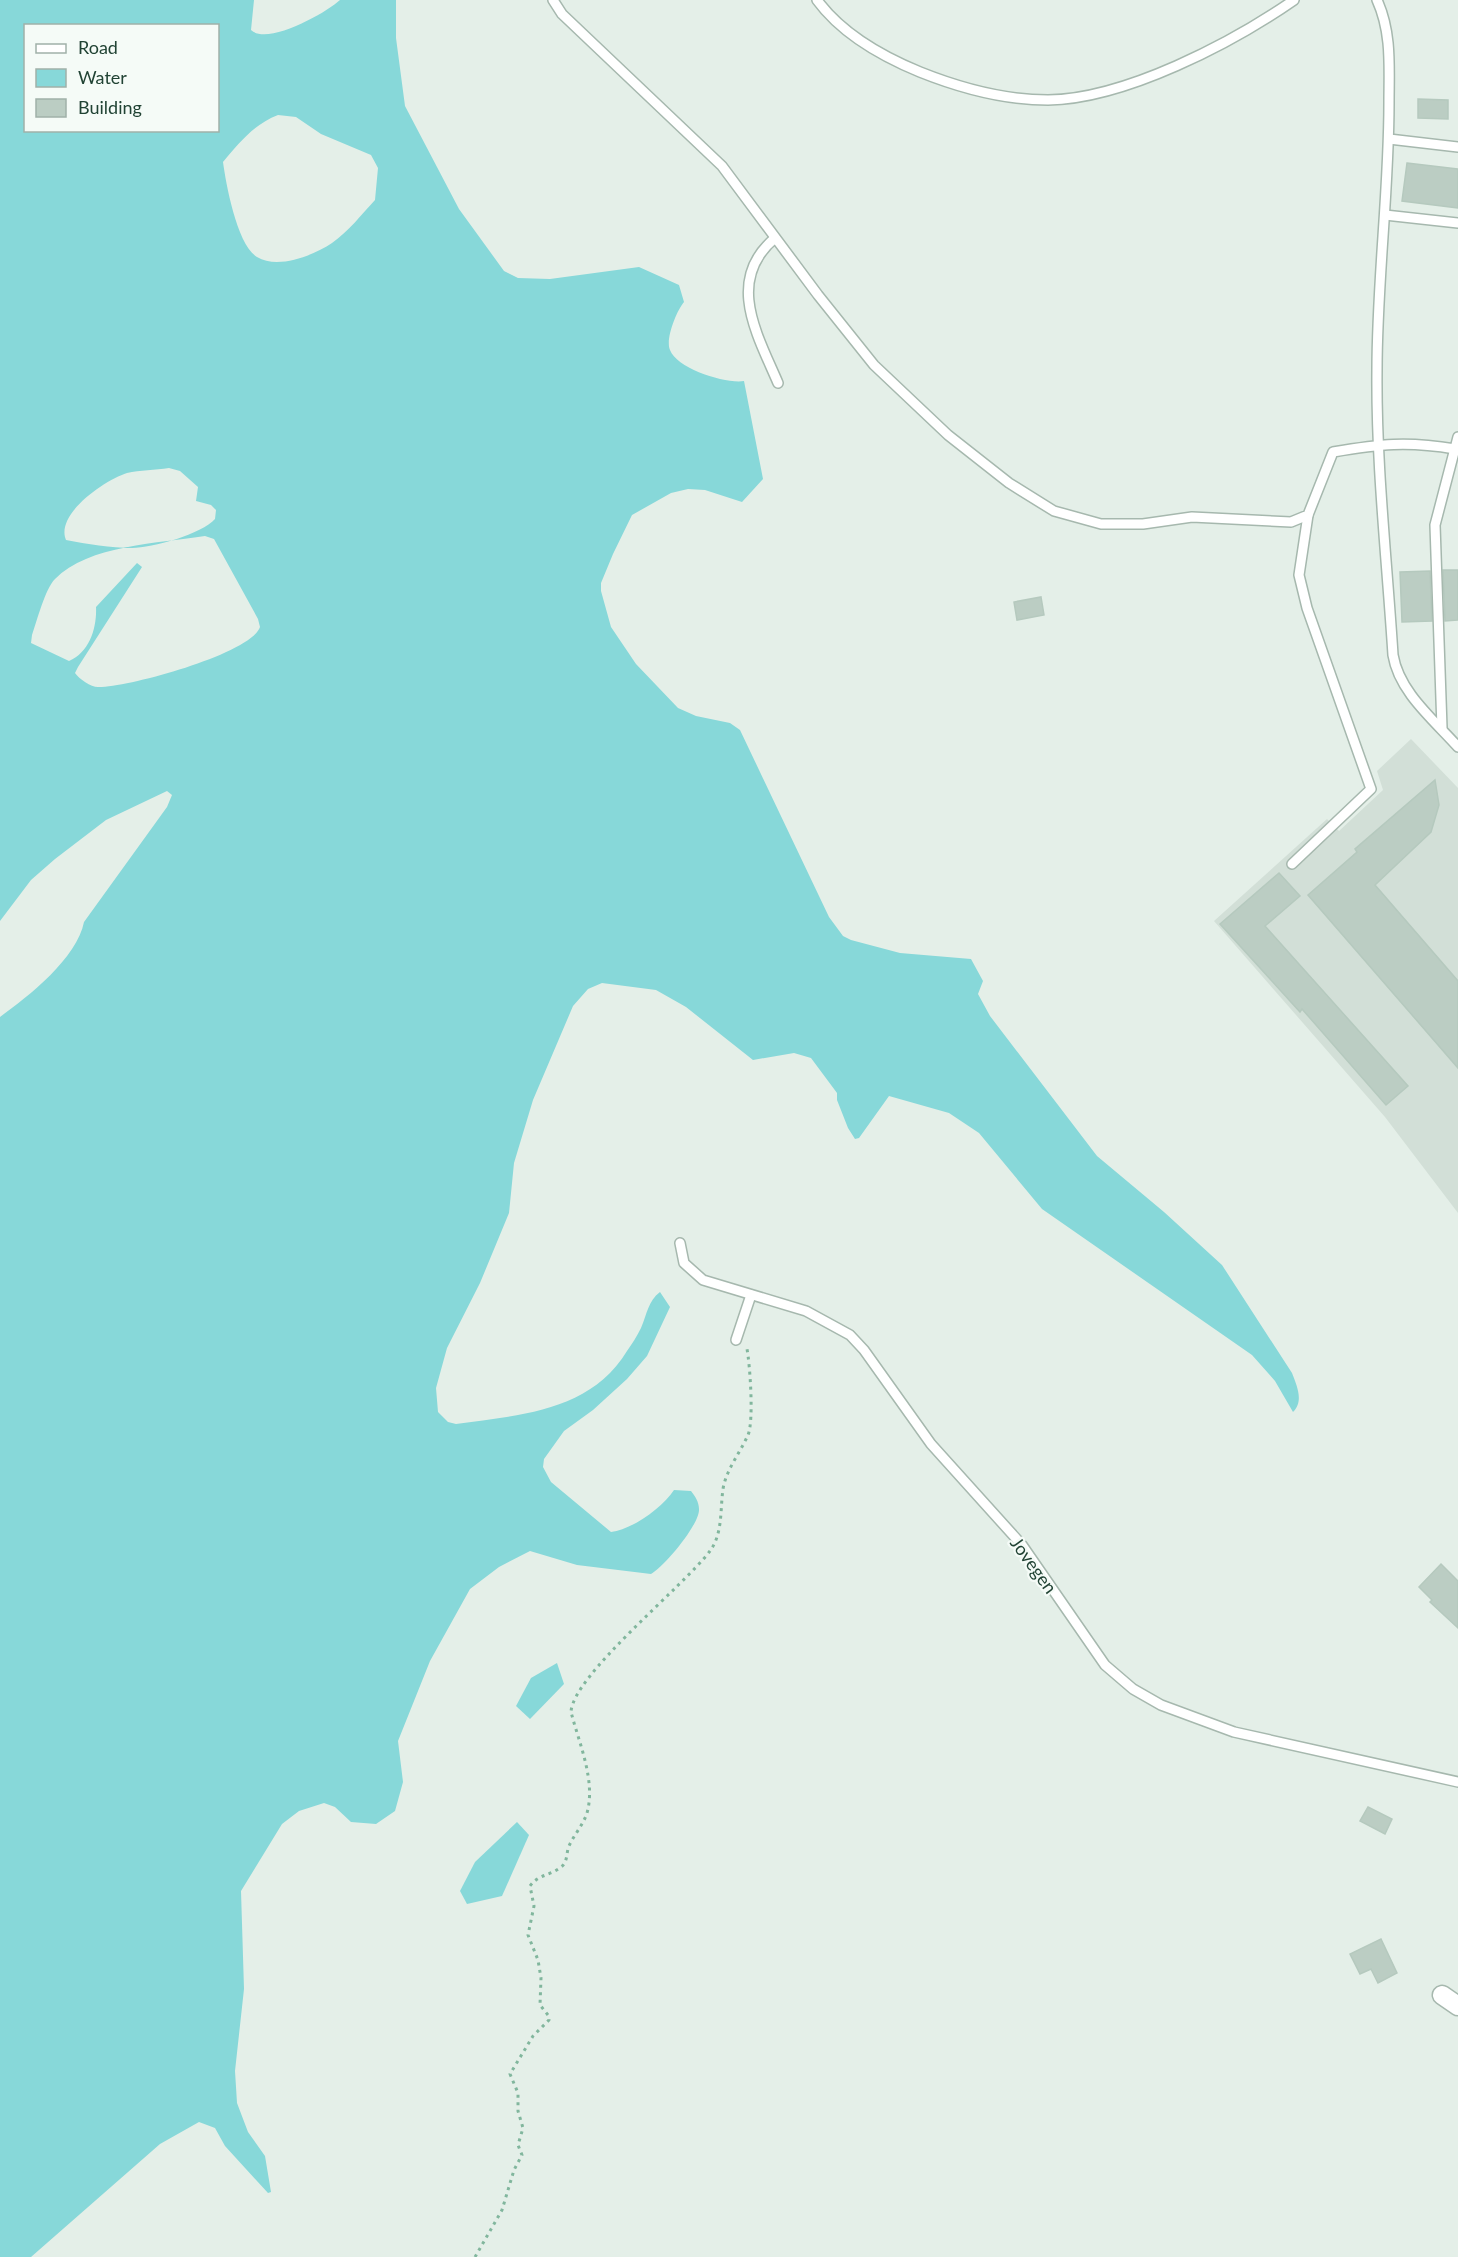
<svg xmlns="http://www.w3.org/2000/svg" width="1458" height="2257" font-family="Lato,sans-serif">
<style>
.built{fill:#d2dfd7}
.water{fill:#87d8d9;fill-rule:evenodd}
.building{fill:#bbcdc3;stroke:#b5c9be;stroke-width:1.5}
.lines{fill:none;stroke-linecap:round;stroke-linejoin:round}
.lane-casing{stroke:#a6b8ae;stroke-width:12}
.street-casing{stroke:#a6b8ae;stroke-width:21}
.path{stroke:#81b69d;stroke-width:3;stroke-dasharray:3 4.5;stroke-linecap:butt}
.lane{stroke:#fff;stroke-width:9}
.street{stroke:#fff;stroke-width:18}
.labels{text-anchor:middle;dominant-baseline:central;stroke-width:4.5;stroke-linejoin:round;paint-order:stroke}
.street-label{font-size:18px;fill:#214334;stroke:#f5fbf7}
</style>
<rect width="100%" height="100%" fill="#e4efe8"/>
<polygon class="built" points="1411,739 1458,788 1458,1213 1385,1117 1214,921 1327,819 1339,831 1383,790 1377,771"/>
<g class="water">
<path d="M0,0H254L251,30C267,46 326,13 340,0H396V38L405,106L459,209L504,271L518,278L550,279L639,267L679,285L684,302C677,310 665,339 670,350C677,369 726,384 744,381L763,479L742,502L705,490L688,489L671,493L632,515L613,554L601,583V591L611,627L636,664L678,708L696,716L730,723L740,730L829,917L843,936L851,940L900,953L971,959L983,981L978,994L990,1016L1097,1156L1164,1212L1222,1265L1292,1373C1297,1386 1304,1401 1293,1412L1275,1381L1252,1355L1042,1209L979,1133L949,1113L889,1096L859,1138L855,1139L848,1128L837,1100V1093L811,1058L794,1053L753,1060L686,1007L656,990L602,983L588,989L573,1006L533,1100L514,1163L509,1213L480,1283L447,1348L436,1388L438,1412L448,1422L456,1424C519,1415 590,1412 627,1351C632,1344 637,1336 641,1328C647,1314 648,1301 660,1292L670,1307L647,1356L627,1379L593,1410L564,1431L544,1459L543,1467L551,1482L611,1532C633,1529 662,1508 674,1490L691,1491C695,1496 699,1502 699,1509C700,1524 664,1567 651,1574L577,1565L530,1551L499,1567L470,1589L430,1661L398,1741L403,1782L395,1811L376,1824L351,1822L335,1807L324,1803L299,1811L282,1824L241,1891L244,1989L235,2071L237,2103L248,2132L265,2156L271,2192L268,2193L225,2146L215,2128L199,2122L160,2144L31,2257H0V1017C29,996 77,958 84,922L167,807L172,795L167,791L106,820L55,859L31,880L0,921ZM26,26H218V130H26ZM278,115L296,117L321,134L371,155L378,168L375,200C362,214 348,232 332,243C314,255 278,270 257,257C237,245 226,184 223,162C238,144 254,124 278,115ZM169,468L180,471L198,487L196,501L211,505L216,510L215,519C202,534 152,548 132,548C111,548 87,544 66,540C55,514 105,480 127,473C140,470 155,470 169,468ZM205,536L214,539L258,619L260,627C251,654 126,688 98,687C91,687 79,679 75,673L78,667L142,567L137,563L96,607C97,627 90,652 69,661L31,643L32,635C37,621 45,589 55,579C88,545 160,543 205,536Z"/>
<polygon points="557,1663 564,1684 530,1719 516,1706 531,1678"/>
<polygon points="517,1822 529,1835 502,1896 467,1904 460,1891 475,1862"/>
</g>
<g class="building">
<polygon points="1418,99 1448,100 1448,119 1418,118"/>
<polygon points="1407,163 1458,169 1458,208 1402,201"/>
<polygon points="1443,570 1458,570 1458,620 1445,621"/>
<polygon points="1430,571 1432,621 1402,622 1400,572"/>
<polygon points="1041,597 1044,615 1017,620 1014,602"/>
<polygon points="1435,780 1439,805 1431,832 1375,885 1458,981 1458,1068 1308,895 1357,852 1355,849"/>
<polygon points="1279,873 1300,896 1265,926 1408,1086 1386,1105 1302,1009 1300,1012 1220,924"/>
<polygon points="1441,1564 1458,1581 1458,1628 1430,1602 1432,1600 1419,1587"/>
<polygon points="1368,1807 1392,1819 1385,1834 1360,1821"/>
<polygon points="1381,1939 1397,1973 1378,1983 1371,1969 1360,1974 1350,1954"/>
</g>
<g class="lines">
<g class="lane-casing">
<g id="lane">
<path d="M553,0L562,14L722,166L818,295L874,365L948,435L1009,483L1054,511L1101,524H1143L1192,517L1291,522L1308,515L1333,452C1380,444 1407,441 1455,449"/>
<path d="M817,0C842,34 881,56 920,72C960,88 1005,100 1048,100C1125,99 1232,43 1294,0"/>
<path d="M1377,0C1392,33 1389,67 1389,103C1389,192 1377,281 1377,370C1376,465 1387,560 1393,655C1399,692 1434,720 1458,747"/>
<polyline points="1389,139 1458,147"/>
<polyline points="1385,215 1458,223"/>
<path d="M775,238C725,280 757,334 778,383"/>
<polyline points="1442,728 1435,525 1458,437"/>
<polyline points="1292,864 1371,789 1307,608 1299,575 1308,515"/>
<polyline points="680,1243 684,1263 703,1280 806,1311 850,1335 864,1350 931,1444 1022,1545 1105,1665 1133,1689 1161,1705 1234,1732 1458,1782"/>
<polyline points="736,1340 751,1295"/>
</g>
</g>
<g class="street-casing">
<polyline id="street" points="1442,1995 1458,2006"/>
</g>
<path class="path" d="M475,2257L502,2210L514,2170L522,2155L518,2145L523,2128L518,2111V2093L510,2074L533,2036L549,2020L548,2015L540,2005L541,1978L538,1960L528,1935L534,1906L530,1886C539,1874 550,1876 561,1867C568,1862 566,1853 569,1846C574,1835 583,1825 587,1813C596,1781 579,1743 571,1712C573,1675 683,1587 710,1551C723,1533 720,1510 723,1489C726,1470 740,1453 748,1435C754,1421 750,1365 747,1349"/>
<use href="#lane" class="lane"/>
<use href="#street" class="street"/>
</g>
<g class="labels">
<g class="street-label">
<text transform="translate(1034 1565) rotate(54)">Jovegen</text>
</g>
</g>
<rect x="24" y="24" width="195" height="108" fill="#f5fbf7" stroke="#a0b1a9" stroke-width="1.5"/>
<rect x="36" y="44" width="30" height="9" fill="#ffffff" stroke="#a0b1a9" stroke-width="1.5"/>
<text x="78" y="54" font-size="18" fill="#214334">Road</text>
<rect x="36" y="69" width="30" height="18" fill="#87d8d9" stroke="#a0b1a9" stroke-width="1.5"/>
<text x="78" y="84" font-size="18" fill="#214334">Water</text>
<rect x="36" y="99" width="30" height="18" fill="#bbcdc3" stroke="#a0b1a9" stroke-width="1.5"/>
<text x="78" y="114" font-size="18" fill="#214334">Building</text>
</svg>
